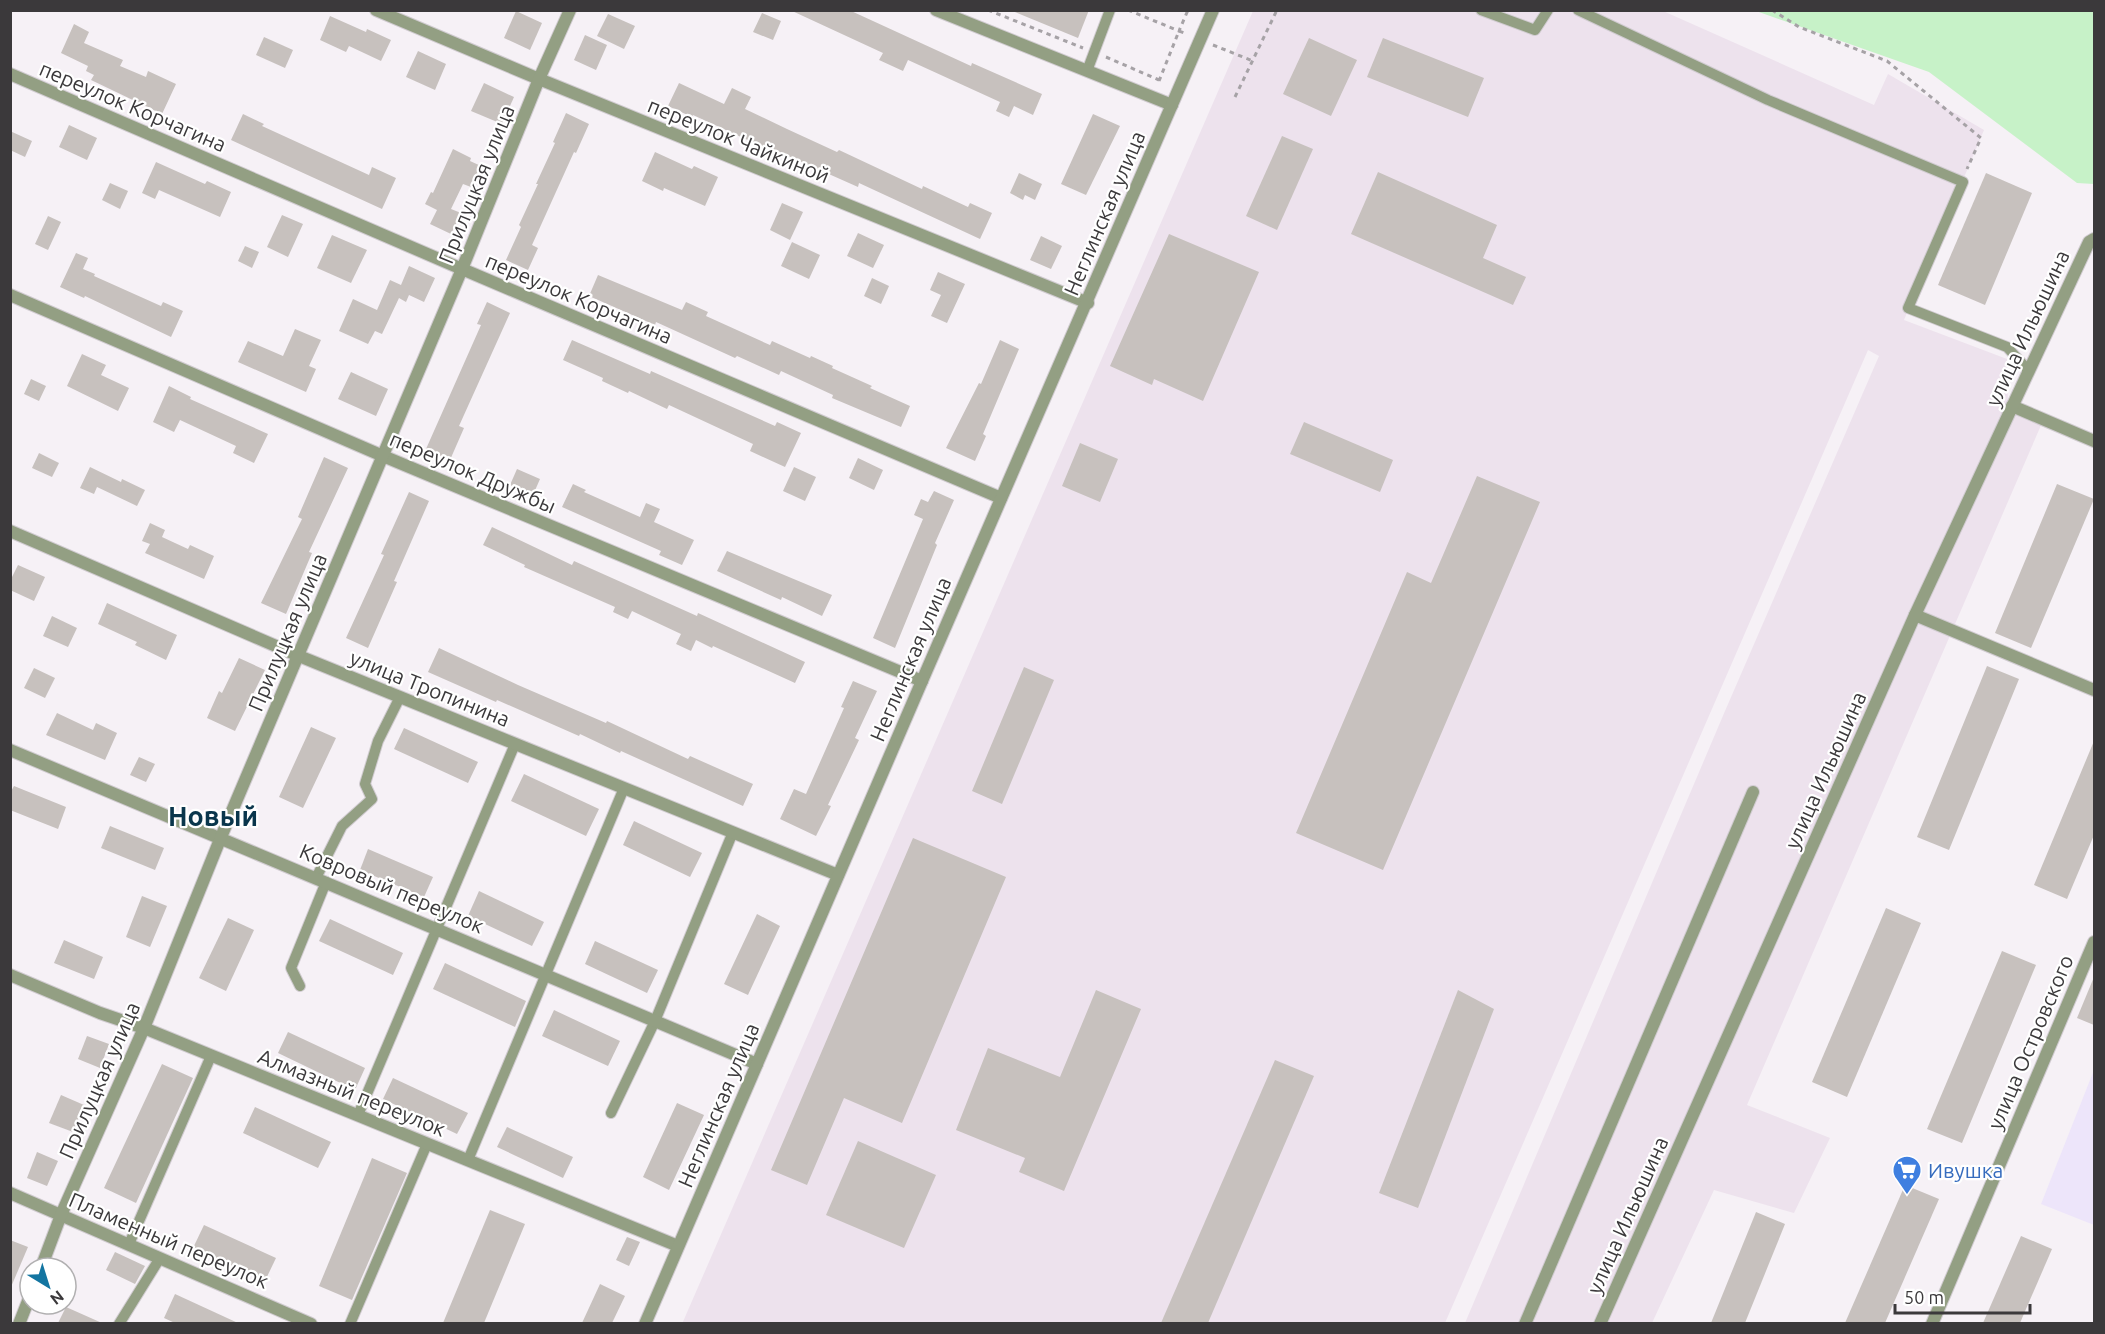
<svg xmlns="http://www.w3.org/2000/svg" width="2105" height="1334" font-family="Ubuntu,sans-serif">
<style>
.built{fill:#ede2ed}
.education{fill:#ede5fa}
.green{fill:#c7f2c8}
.building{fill:#c7c1be}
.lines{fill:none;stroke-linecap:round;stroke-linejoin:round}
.service-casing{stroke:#d1ccd1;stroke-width:12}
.minor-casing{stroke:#d1ccd1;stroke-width:14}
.tertiary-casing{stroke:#d1ccd1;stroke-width:14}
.path{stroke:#a6a2a6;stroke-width:3;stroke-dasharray:4.5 4.5;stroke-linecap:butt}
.service{stroke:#939f83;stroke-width:10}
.minor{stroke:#939f83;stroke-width:12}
.tertiary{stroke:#939f83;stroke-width:12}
.labels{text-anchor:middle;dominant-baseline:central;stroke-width:4.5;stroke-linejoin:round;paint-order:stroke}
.street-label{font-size:21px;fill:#3b393b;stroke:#fff}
.shop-label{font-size:21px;fill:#366cbe;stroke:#fff;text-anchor:start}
.district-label{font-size:27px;font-weight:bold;fill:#0a364c;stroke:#fff}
</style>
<rect width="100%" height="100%" fill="#f6f1f6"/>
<polygon class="built" points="1253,11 1663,11 1874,105 1888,74 1984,130 1904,320 2007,359 2008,404 2045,416 1747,1105 1830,1138 1794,1213 1714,1190 1652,1323 1465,1323 1725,711 1879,356 1868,350 1445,1323 682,1324"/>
<polygon class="education" points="2094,1070 2094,1225 2041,1204"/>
<polygon class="green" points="1756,11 2094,11 2094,184 2077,183 1929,72"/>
<g class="building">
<polygon points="790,10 849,10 971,66 972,63 1042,94 1033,115 1014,106 1009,117 996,111 1000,102 908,60 903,71 879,60 883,53"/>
<polygon points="1010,10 1089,10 1078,38"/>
<polygon points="516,11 542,23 530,50 504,38"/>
<polygon points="762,13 781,21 773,40 753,32"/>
<polygon points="608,14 635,26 624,49 597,36"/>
<polygon points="330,16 366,32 367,29 391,40 381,61 349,46 346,52 320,40"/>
<polygon points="74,24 89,32 84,43 123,60 120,66 146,77 148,71 176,84 162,114 91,80 94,75 86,71 88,66 61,53"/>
<polygon points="585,35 607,45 596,70 574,60"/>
<polygon points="264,37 293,50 285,68 256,55"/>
<polygon points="1309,38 1357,60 1331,116 1283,94"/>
<polygon points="1383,38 1484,78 1468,117 1367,77"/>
<polygon points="418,51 446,64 435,90 406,77"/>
<polygon points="484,83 514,97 502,124 471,111"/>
<polygon points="679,83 724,104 732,88 751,97 745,109 787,129 837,152 839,150 922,189 923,186 968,207 970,203 992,213 980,239 859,183 858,187 777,151 776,153 693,115 692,117 668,106"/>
<polygon points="566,113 589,124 576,153 574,152 532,245 538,248 528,270 506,260 521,227 519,225 538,184 536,184 555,143 553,142"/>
<polygon points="243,114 264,124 262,126 369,175 372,167 396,178 382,209 231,140"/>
<polygon points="1093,114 1120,126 1086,195 1061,184"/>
<polygon points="69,125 97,138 87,160 59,147"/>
<polygon points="10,131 32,141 25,157 10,150"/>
<polygon points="1282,136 1313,149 1277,230 1246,216"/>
<polygon points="453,149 471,158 470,161 481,166 471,187 463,184 451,209 461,213 451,234 430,224 437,210 425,204 431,192 433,193"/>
<polygon points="655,152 692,169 694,166 718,177 705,206 664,188 663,191 642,181"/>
<polygon points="156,162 205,184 207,181 231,192 220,217 159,190 155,199 142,193"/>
<polygon points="1378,172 1497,225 1483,258 1526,277 1513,305 1351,234"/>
<polygon points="1019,173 1042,184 1035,200 1025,195 1023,200 1010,193"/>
<polygon points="1986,173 2032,193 1985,305 1938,285"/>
<polygon points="110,183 128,191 120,209 102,200"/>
<polygon points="782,203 803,212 790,240 770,230"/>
<polygon points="282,215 303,224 288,257 267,247"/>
<polygon points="48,216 61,222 48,250 35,244"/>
<polygon points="858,233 884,245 873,268 847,256"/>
<polygon points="1169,234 1259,272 1203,401 1154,379 1152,385 1110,366"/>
<polygon points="332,235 367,250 351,283 317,268"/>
<polygon points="1041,236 1062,246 1051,269 1030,260"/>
<polygon points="792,242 820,255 809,279 781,266"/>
<polygon points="245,246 259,252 252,268 238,261"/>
<polygon points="76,253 88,258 83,269 95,274 94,276 161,306 163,302 183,311 171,337 85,296 84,298 60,287"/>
<polygon points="409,266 435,278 424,302 409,295 406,302 399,298 382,334 375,331 368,344 339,331 353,299 377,310 390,280 401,285"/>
<polygon points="938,272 965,284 947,323 931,316 941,295 930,290"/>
<polygon points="598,275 682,310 686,302 708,312 706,316 770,345 772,341 810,358 811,356 833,366 832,368 872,386 870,388 910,406 901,427 832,398 833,395 781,371 779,375 737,356 735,358 656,322 655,325 589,296"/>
<polygon points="872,278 889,286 881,304 864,296"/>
<polygon points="487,302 510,313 459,426 464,428 450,460 426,449 481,325 477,324"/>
<polygon points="295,329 321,340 309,366 316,369 306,392 238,362 248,341 283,356"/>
<polygon points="572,340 650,374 651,371 775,426 777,422 801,433 785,467 750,451 753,444 669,405 667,409 629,391 628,393 602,381 603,378 563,360"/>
<polygon points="1000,340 1019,349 983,434 986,436 975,461 946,448 979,383 981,384"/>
<polygon points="82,354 106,365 101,375 129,388 118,411 67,386"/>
<polygon points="351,372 388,389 376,416 338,399"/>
<polygon points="31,379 46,386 39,401 24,394"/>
<polygon points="169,386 191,397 190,399 268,434 254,463 233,453 236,446 180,420 174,432 153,422"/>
<polygon points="1304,422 1393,460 1380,492 1290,454"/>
<polygon points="1080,443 1118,459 1100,502 1062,486"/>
<polygon points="39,453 59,463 52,477 32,468"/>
<polygon points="324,457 348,468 309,552 312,553 286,614 261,603 302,519 298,517"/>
<polygon points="858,458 883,470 874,490 849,478"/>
<polygon points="90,467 121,482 122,479 145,490 137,506 97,487 94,494 80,488"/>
<polygon points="794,467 816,477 805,501 783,491"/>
<polygon points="517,469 540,479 533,495 510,485"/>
<polygon points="1477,476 1540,502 1383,870 1296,833 1407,572 1431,583"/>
<polygon points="573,484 586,490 584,492 640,517 646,503 660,509 654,522 694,540 682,565 659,555 661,551 562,507"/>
<polygon points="2057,484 2094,499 2031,648 1995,633"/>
<polygon points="934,491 954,500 935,543 937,545 895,648 873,638 923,519 914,515 921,499 928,502"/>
<polygon points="409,492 429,501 394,581 397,582 368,648 346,638 384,555 381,554"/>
<polygon points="150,523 165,530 162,537 188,549 190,545 214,556 204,579 145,553 150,544 142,541"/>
<polygon points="492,527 572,565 574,561 697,616 698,613 805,662 795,683 713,646 712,648 696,640 691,651 676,644 681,634 632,611 628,619 613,612 615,607 524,567 525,565 483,545"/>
<polygon points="727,551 832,595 822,616 782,597 781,600 717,571"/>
<polygon points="18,565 45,577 34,601 10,590 10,581"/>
<polygon points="107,603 177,635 166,660 135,645 137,642 98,624"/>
<polygon points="52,616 77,628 68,647 43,636"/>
<polygon points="439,648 518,685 606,723 607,721 688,759 690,756 753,784 743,806 621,751 620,753 580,734 579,736 497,700 496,702 428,672"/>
<polygon points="239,658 265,670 235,731 207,718 219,691 222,693"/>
<polygon points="1987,666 2019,679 1949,850 1917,837"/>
<polygon points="1024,667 1054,680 1002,804 972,791"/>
<polygon points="34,668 55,678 45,698 24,688"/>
<polygon points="853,681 877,691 855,738 859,740 828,805 831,806 816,836 780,819 794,789 806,794 844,708 841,707"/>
<polygon points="57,713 93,730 96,723 117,733 105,760 46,735"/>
<polygon points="311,727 336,738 303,808 279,797"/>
<polygon points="404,728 478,762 468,783 394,749"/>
<polygon points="2094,741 2094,835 2067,899 2034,885"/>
<polygon points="139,757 155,764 146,782 130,775"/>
<polygon points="524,774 599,809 586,836 511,801"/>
<polygon points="14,786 66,807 58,829 10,810 10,793"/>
<polygon points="634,821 702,853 690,877 623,845"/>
<polygon points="110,826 164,848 155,870 101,848"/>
<polygon points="913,838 1006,877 902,1123 844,1098 807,1185 771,1170"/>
<polygon points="368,849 433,877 424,897 360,870"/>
<polygon points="479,891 544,922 532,946 468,916"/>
<polygon points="142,896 167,906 150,947 126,937"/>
<polygon points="1886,908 1921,923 1847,1097 1812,1082"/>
<polygon points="757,914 780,926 748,995 724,984"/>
<polygon points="228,918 254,930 226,991 199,978"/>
<polygon points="330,919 403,953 393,975 319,941"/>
<polygon points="64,940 103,957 94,979 54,963"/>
<polygon points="595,941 658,970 647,993 585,964"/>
<polygon points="2002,951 2036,965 1962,1143 1927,1129"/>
<polygon points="445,963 526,1001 515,1027 433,989"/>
<polygon points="2094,977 2094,1025 2077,1018"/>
<polygon points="1096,990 1141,1009 1064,1191 1019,1172 1025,1158 956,1130 988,1048 1060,1077"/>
<polygon points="1458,990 1494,1009 1418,1208 1379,1193"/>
<polygon points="554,1010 620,1041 608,1066 542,1036"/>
<polygon points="288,1032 365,1068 355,1090 278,1053"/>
<polygon points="87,1036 109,1044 100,1068 78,1059"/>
<polygon points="1275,1060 1314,1076 1208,1323 1161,1323"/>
<polygon points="162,1064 193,1078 136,1203 104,1188"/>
<polygon points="393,1078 468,1113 457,1134 383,1099"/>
<polygon points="61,1095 84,1105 73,1132 49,1123"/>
<polygon points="677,1103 704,1115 669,1190 643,1177"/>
<polygon points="255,1107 331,1142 318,1168 243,1133"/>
<polygon points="507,1127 573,1157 563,1178 497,1147"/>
<polygon points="858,1141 936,1175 904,1248 826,1215"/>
<polygon points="37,1152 58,1161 47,1186 27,1178"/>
<polygon points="372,1158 407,1173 352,1300 319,1286"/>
<polygon points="1905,1185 1939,1199 1885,1323 1845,1323"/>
<polygon points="490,1210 525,1224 484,1323 443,1323"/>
<polygon points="1756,1212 1785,1224 1745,1323 1711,1323"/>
<polygon points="204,1225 276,1258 265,1281 193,1248"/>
<polygon points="2021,1236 2052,1249 2020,1323 1983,1323"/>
<polygon points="627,1237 640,1242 629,1266 616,1260"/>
<polygon points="10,1240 28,1247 11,1287 10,1287"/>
<polygon points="115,1252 145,1266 135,1284 106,1270"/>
<polygon points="600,1284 625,1296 612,1323 582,1323"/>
<polygon points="175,1294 238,1323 175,1323 164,1318"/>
<polygon points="66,1307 102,1323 58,1323"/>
</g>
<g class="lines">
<g class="service-casing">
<g id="service">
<polyline points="1481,10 1535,30 1548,10"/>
<polyline points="1578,10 1768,100 1963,182 1908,308 2007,347 2028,370"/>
<polyline points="1087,71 1110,10"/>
<polyline points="316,878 342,826 372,799 365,784 378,741 400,697"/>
<polyline points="300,986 291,968 326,882"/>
<polyline points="611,1113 655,1021 733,832"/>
<polyline points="358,1115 515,744"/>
<polyline points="468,1160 624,788"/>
<polyline points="129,1244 211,1056"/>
<polyline points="119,1324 160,1258"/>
<polyline points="350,1324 427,1144"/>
</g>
</g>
<g class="minor-casing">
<g id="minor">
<polyline points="376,10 539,79 1088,303"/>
<polyline points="936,10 1172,105"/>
<polyline points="10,74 462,269 1001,498"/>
<polyline points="10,295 383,456 922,681"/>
<polyline points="2012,406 2094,441"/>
<polyline points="10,531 299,656 838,875"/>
<polyline points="1915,615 2094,690"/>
<polyline points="10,750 757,1064"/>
<polyline points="10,975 100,1013 144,1028 678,1246"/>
<polyline points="10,1193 311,1324"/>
<polyline points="41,1268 61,1215 144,1028 221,837 462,269 539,79 570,10"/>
<polyline points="19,1324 30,1296"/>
<polyline points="1525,1324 1753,792"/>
<polyline points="1600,1324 1915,615 2089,242 2094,239"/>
<polyline points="1932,1324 2094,942"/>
</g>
</g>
<g class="tertiary-casing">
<polyline id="tertiary" points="645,1324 922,681 1213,10"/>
</g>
<g class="path">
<polyline points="988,10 1083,48"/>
<polyline points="1128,10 1179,31 1188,10"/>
<polyline points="1772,10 1799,27 1887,61 1981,138 1967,169"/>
<polyline points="1213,45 1253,61"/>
<polyline points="1106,57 1159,80"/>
<polyline points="1159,81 1179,31 1187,34"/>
<polyline points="1235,97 1277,10"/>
</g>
<use href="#service" class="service"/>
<use href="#minor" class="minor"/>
<use href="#tertiary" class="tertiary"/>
</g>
<defs>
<g id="supermarket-pin" transform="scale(1.5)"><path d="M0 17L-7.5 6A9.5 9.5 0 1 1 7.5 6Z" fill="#3f7fe0" stroke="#fff"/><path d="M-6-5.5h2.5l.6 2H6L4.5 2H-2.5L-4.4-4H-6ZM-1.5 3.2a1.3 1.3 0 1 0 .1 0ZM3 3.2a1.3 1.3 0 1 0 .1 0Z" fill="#fff"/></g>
</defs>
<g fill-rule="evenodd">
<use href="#supermarket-pin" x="1907" y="1170"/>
</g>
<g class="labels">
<g class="street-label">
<text transform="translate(133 106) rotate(23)">переулок Корчагина</text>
<text transform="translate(739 140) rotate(22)">переулок Чайкиной</text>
<text transform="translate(476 184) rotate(-68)">Прилуцкая улица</text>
<text transform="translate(1104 213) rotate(-67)">Неглинская улица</text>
<text transform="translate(579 298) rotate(23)">переулок Корчагина</text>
<text transform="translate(2027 328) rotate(-65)">улица Ильюшина</text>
<text transform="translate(473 472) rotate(23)">переулок Дружбы</text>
<text transform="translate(287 632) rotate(-67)">Прилуцкая улица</text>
<text transform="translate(910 659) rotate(-67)">Неглинская улица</text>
<text transform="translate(430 688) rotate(22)">улица Тропинина</text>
<text transform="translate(1825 770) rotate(-66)">улица Ильюшина</text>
<text transform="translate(392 888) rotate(23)">Ковровый переулок</text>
<text transform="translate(2030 1042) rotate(-67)">улица Островского</text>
<text transform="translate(99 1080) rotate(-66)">Прилуцкая улица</text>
<text transform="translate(352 1092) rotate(22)">Алмазный переулок</text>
<text transform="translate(718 1105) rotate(-67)">Неглинская улица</text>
<text transform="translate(1627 1215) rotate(-66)">улица Ильюшина</text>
<text transform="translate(169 1240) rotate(23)">Пламенный переулок</text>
</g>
<g class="shop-label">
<text x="1928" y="1170">Ивушка</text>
</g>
<g class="district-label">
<text x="213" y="816">Новый</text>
</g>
</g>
<rect width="2105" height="1334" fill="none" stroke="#3b393b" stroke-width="24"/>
<g transform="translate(48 1286) rotate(142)"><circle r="28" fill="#ffffff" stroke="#b1b0b1" stroke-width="1.5"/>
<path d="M0-4.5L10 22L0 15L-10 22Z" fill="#1375a1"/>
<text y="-9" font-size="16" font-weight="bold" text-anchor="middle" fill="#3b393b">N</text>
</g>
<path d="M1895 1304v9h135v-9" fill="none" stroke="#3b393b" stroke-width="3"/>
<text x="1904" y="1304" font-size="18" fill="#3b393b" stroke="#ffffff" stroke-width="4.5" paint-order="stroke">50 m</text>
</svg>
